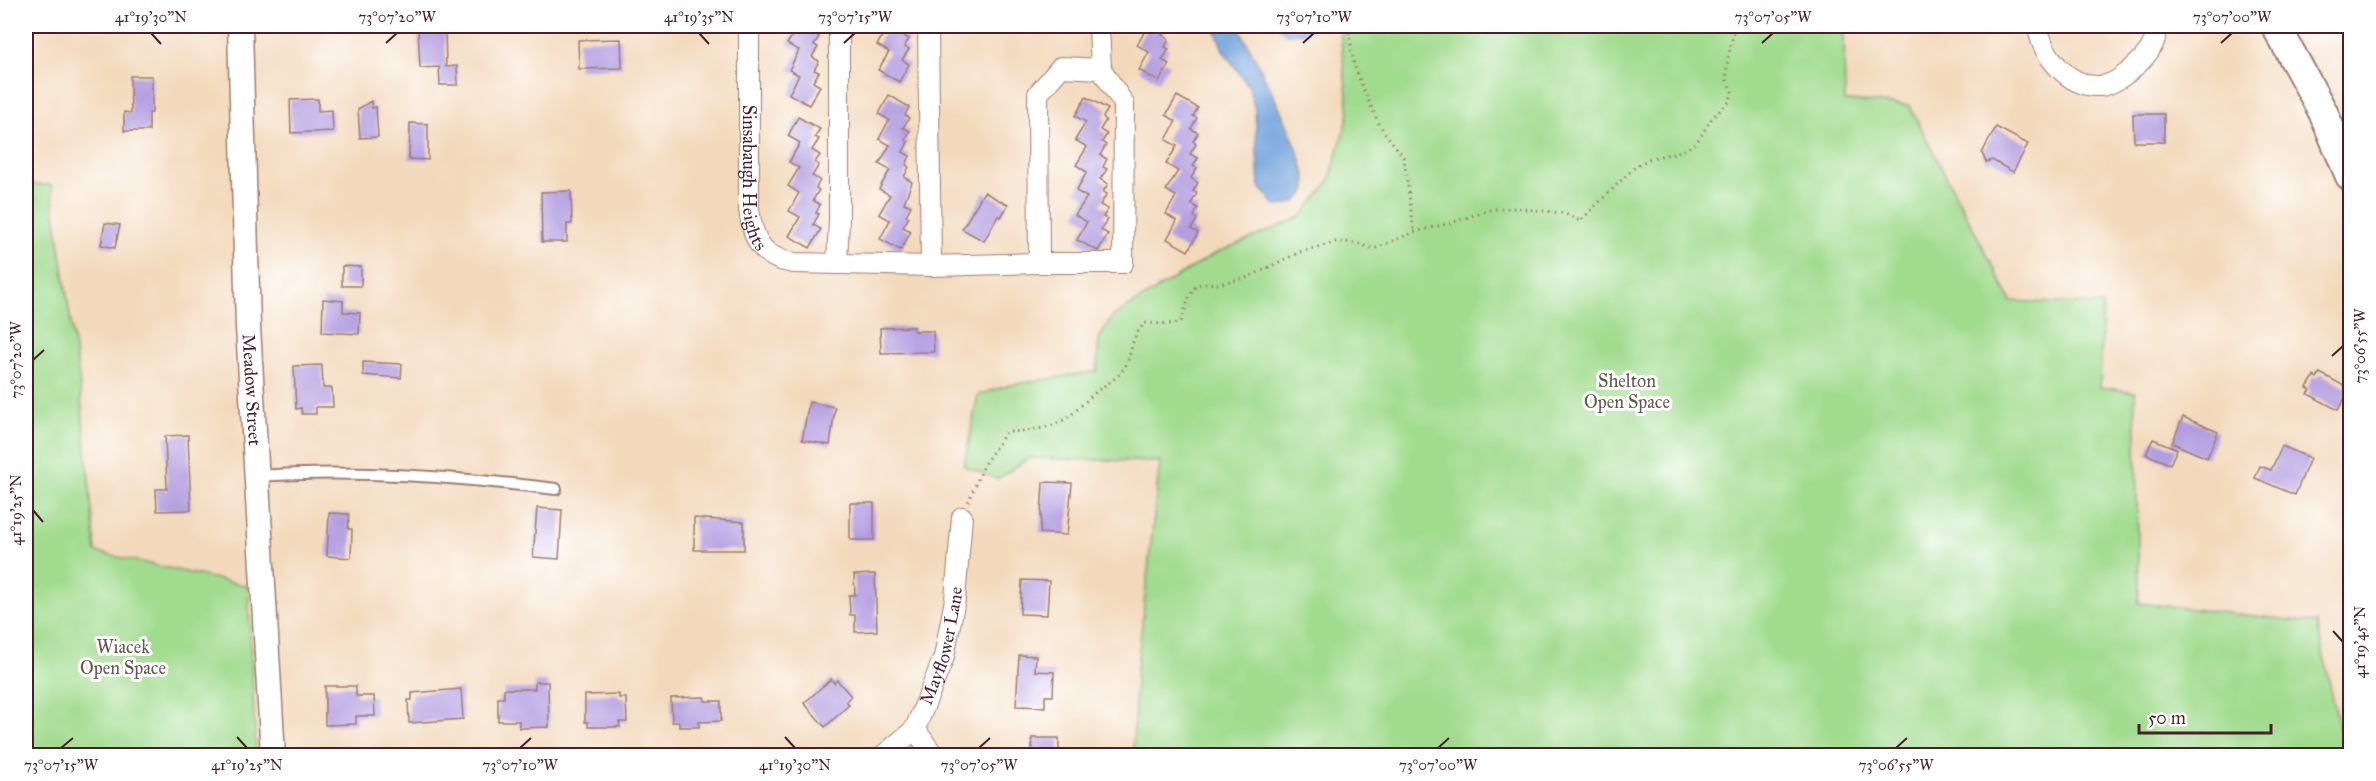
<svg xmlns="http://www.w3.org/2000/svg" width="2376" height="781" font-family="'IM FELL Great Primer',serif">
<style>
.park{fill:#a1db8e;stroke:#767d5c;stroke-width:1.5}
.water{fill:#70a2db;stroke:#5d6083;stroke-width:1.5}
.building{fill:#b19de0}
.lines{fill:none;stroke-linecap:round;stroke-linejoin:round}
.service-casing{stroke:#9e7c73;stroke-width:14}
.minor-casing{stroke:#9e7c73;stroke-width:22}
.tertiary-casing{stroke:#9e7c73;stroke-width:27}
.secondary-casing{stroke:#9e7c73;stroke-width:32}
.path{stroke:#9e7c73;stroke-width:3;stroke-dasharray:1.5 4.5;stroke-linecap:butt}
.service{stroke:#fff;stroke-width:10}
.minor{stroke:#fff;stroke-width:20}
.tertiary{stroke:#fff;stroke-width:24}
.secondary{stroke:#fff;stroke-width:28}
.ticks{fill:none;stroke:#4a1f2b;stroke-width:2}
.labels{text-anchor:middle;dominant-baseline:central;stroke-width:6;stroke-linejoin:round;paint-order:stroke}
.street-label{font-size:18px;fill:#4a1f2b;stroke:#fff}
.park-label{font-size:18px;fill:#645749;stroke:#fff}
.neatline{fill:none;stroke:#4a1f2b;stroke-width:2}
.ticks-label{font-size:15px;text-anchor:middle;fill:#4a1f2b}
</style>
<rect width="100%" height="100%" fill="#fff"/>
<filter id="ink" filterUnits="userSpaceOnUse"><feTurbulence type="fractalNoise" baseFrequency=".0167" numOctaves="2"/><feDisplacementMap in="SourceGraphic" scale="12" xChannelSelector="R" yChannelSelector="G"/><feConvolveMatrix kernelMatrix="1 2 1 2 8 2 1 2 1" color-interpolation-filters="sRGB"/></filter>
<filter id="wash" filterUnits="userSpaceOnUse"><feTurbulence type="fractalNoise" baseFrequency=".008" numOctaves="4" result="noise"/><feDisplacementMap in="SourceGraphic" scale="24" xChannelSelector="R" yChannelSelector="G"/><feGaussianBlur stdDeviation="1.35" result="paint"/><feColorMatrix in="noise" values="0 0 0 0 0 0 0 0 0 0 0 0 0 0 0 0 0 1.4 0 .05"/><feComposite in="paint" operator="in"/></filter>
<g filter="url(#wash)">
<rect width="100%" height="100%" fill="#f3d9bb"/>
<g class="park">
<polygon points="1337,26 1844,26 1845,101 1909,105 2011,301 2103,305 2100,387 2135,392 2139,603 2317,623 2342,742 2339,755 1133,755 1136,678 1160,462 1029,458 998,479 964,466 978,395 1010,385 1097,371 1099,339 1112,317 1214,254 1301,217 1329,182 1349,114 1340,31"/>
<polygon points="26,184 51,185 79,378 96,552 248,586 256,755 26,755"/>
</g>
<g class="water">
<path d="M1214,26H1238C1253,54 1310,160 1306,188C1304,201 1287,206 1276,206L1259,186L1255,110L1249,87L1223,50Z"/>
<path d="M1279,26H1317C1307,33 1299,34 1286,34Z"/>
</g>
<g id="blocks">
<g class="building">
<polygon points="798,26 815,26 812,32 819,37 814,45 818,47 812,57 819,61 814,70 819,72 813,82 820,86 809,105 789,94 799,75 789,70 799,50 787,44"/>
<polygon points="888,26 907,26 902,35 909,39 904,47 909,49 902,60 909,64 899,82 878,70 889,52 877,45"/>
<polygon points="1148,26 1167,26 1162,35 1169,39 1165,47 1169,49 1162,60 1169,64 1159,82 1139,70 1149,52 1137,45"/>
<polygon points="445,28 446,67 457,66 458,85 440,85 439,67 420,68 418,29"/>
<polygon points="621,39 622,68 579,69 578,40"/>
<polygon points="130,76 152,76 152,113 149,113 149,131 124,131 124,112 131,113"/>
<polygon points="889,95 909,107 905,115 909,118 903,128 910,131 905,140 908,142 903,152 910,156 906,165 909,167 904,177 912,182 904,203 911,206 906,216 909,217 903,227 911,231 901,250 880,239 890,220 879,214 890,195 879,189 890,170 879,164 890,145 879,139 889,120 879,114"/>
<polygon points="1177,96 1198,108 1193,116 1197,118 1191,129 1198,133 1193,141 1196,144 1190,154 1198,158 1193,166 1197,168 1191,178 1198,183 1193,191 1197,193 1191,204 1198,208 1194,216 1197,219 1191,229 1198,233 1188,251 1167,239 1177,221 1166,214 1176,196 1166,190 1178,171 1166,164 1177,146 1166,140 1176,121 1166,115"/>
<polygon points="1086,97 1108,109 1103,117 1106,120 1100,130 1107,134 1102,142 1106,145 1100,155 1107,159 1103,167 1107,169 1100,179 1108,184 1103,192 1107,194 1100,205 1108,209 1103,217 1107,219 1101,230 1108,234 1098,251 1077,240 1087,222 1075,215 1087,197 1076,191 1087,172 1076,165 1087,147 1075,140 1086,122 1075,116"/>
<polygon points="318,99 318,111 332,110 333,131 291,133 290,100"/>
<polygon points="371,101 372,108 376,107 378,137 360,138 358,109"/>
<polygon points="2133,114 2164,114 2164,142 2134,142"/>
<polygon points="798,117 820,129 815,137 819,139 812,150 820,155 815,162 819,165 812,176 820,180 816,188 819,190 813,200 820,205 816,213 819,214 813,225 821,229 810,248 789,236 800,217 789,211 799,193 788,186 799,168 789,162 800,143 788,136"/>
<polygon points="410,123 428,124 428,160 409,159"/>
<polygon points="1996,127 2028,144 2013,172 1992,160 1986,162 1982,153"/>
<polygon points="571,191 572,224 567,224 567,242 542,242 541,192"/>
<polygon points="984,192 1008,205 1001,217 998,216 984,241 962,229"/>
<polygon points="105,223 120,225 115,248 101,245"/>
<polygon points="342,266 361,267 361,286 342,286"/>
<polygon points="323,299 343,301 343,312 360,313 359,334 322,332"/>
<polygon points="914,327 914,331 933,331 934,352 881,353 880,328"/>
<polygon points="363,362 402,364 401,378 363,375"/>
<polygon points="322,365 323,388 332,388 333,407 316,407 316,414 302,414 301,408 296,409 294,366"/>
<polygon points="2320,373 2350,389 2338,410 2308,394 2311,390 2307,388 2314,376 2317,378"/>
<polygon points="809,402 835,407 830,445 802,440"/>
<polygon points="2183,417 2218,432 2207,458 2172,443"/>
<polygon points="188,435 191,510 157,511 156,489 167,489 165,436"/>
<polygon points="2153,439 2177,449 2170,464 2146,454"/>
<polygon points="2282,446 2310,458 2295,495 2255,478 2260,466 2271,470"/>
<polygon points="1043,482 1072,483 1067,535 1040,533"/>
<rect x="850" y="503" width="24" height="37"/>
<polygon points="537,508 562,510 559,559 533,557"/>
<polygon points="329,513 349,514 348,529 352,529 351,558 327,556"/>
<polygon points="694,518 744,522 744,550 694,550"/>
<polygon points="875,574 877,631 855,632 855,615 850,615 849,595 855,595 854,575"/>
<polygon points="1022,580 1049,581 1047,615 1020,614"/>
<polygon points="1019,655 1036,656 1035,671 1054,672 1053,696 1045,696 1045,707 1016,706"/>
<polygon points="831,679 834,683 837,680 851,696 846,701 849,705 825,727 804,703"/>
<polygon points="535,682 548,682 549,727 519,728 519,721 498,721 498,698 504,698 504,689 535,689"/>
<polygon points="325,686 356,686 356,696 374,696 375,716 356,716 356,724 325,725"/>
<polygon points="461,689 463,719 409,723 408,700 412,700 412,693"/>
<polygon points="619,694 619,698 626,698 627,722 619,722 620,727 588,727 588,722 585,722 585,695"/>
<polygon points="704,697 705,701 721,701 721,721 699,722 699,727 679,727 679,722 672,722 671,698"/>
<rect x="1032" y="738" width="27" height="18"/>
</g>
</g>
</g>
<g filter="url(#ink)">
<use href="#blocks" fill-opacity="0" stroke="#9e7c73" stroke-width="1.5"/>
<g class="lines">
<g class="service-casing">
<path id="service" d="M256,476C357,469 456,477 556,489"/>
</g>
<g class="minor-casing">
<g id="minor">
<path id="s1" d="M749,26V209C753,240 761,258 794,263L931,266L1039,263"/>
<polyline points="928,26 931,266"/>
<polyline points="1099,26 1101,69"/>
<path d="M2038,26C2041,54 2068,87 2099,86C2117,86 2146,59 2153,44C2156,39 2156,31 2157,26"/>
<polygon points="1061,67 1101,69 1124,104 1123,263 1039,263 1038,94"/>
<polyline points="837,264 839,220 839,26"/>
<polyline points="915,729 934,756"/>
<path id="s2" d="M883,756L915,729L944,657L955,599L962,517"/>
</g>
</g>
<g class="tertiary-casing">
<g id="tertiary">
<path id="s3" d="M240,26L248,327L273,756"/>
</g>
</g>
<g class="secondary-casing">
<polyline id="secondary" points="2276,26 2323,112 2350,176"/>
</g>
<g class="path">
<polyline points="1348,26 1354,65 1364,91 1380,126 1404,158 1414,231"/>
<path d="M968,502L985,463L1006,432C1027,431 1050,430 1068,417C1078,410 1086,400 1096,392C1106,384 1117,379 1124,368C1134,353 1128,340 1145,323L1175,324L1181,321L1190,295L1196,286L1203,283L1218,284L1249,277L1300,252L1336,242L1356,243L1374,249L1414,232L1451,223L1493,209L1515,208L1563,213L1580,221L1636,166L1649,159L1685,150L1697,142L1712,118L1730,101L1732,92L1726,78L1728,58L1735,26"/>
</g>
<use href="#service" class="service"/>
<use href="#minor" class="minor"/>
<use href="#tertiary" class="tertiary"/>
<use href="#secondary" class="secondary"/>
</g>
</g>
<path class="ticks" d="M151,33L161,44M699,33L709,44M386,43L397,33M844,43L855,33M1303,43L1314,33M1762,43L1773,33M2221,43L2232,33M2332,356L2343,346M33,360L44,350M33,510L43,522M2333,631L2343,642M237,737L247,748M785,737L795,748M61,748L73,738M520,748L531,738M979,748L990,738M1438,748L1449,738M1896,748L1907,738"/>
<g class="labels">
<g class="street-label">
<text stroke="none"><textPath href="#s1" startOffset="152">Sinsabaugh Heights</textPath></text>
<text stroke="none"><textPath href="#s3" startOffset="364">Meadow Street</textPath></text>
<text stroke="none"><textPath href="#s2" startOffset="130">Mayflower Lane</textPath></text>
</g>
<g class="park-label">
<text x="1627" y="381">Shelton<tspan x="1627" dy="21">Open Space</tspan></text>
<text x="123" y="647">Wiacek<tspan x="123" dy="21">Open Space</tspan></text>
</g>
</g>
<rect width="2376" height="781" fill="none" stroke="#fff" stroke-width="66"/>
<path d="M2139 724v9h132v-9" fill="none" stroke="#4a1f2b" stroke-width="3"/>
<text x="2148" y="724" font-size="18" fill="#4a1f2b" stroke="#ffffff" stroke-width="4.5" paint-order="stroke">50 m</text>
<rect x="33" y="33" width="2310" height="715" class="neatline"/>
<g class="ticks-label">
<text x="151" y="22">41°19'30"N</text>
<text x="397" y="22">73°07'20"W</text>
<text x="699" y="22">41°19'35"N</text>
<text x="855" y="22">73°07'15"W</text>
<text x="1314" y="22">73°07'10"W</text>
<text x="1773" y="22">73°07'05"W</text>
<text x="2232" y="22">73°07'00"W</text>
<text transform="translate(2360 346) rotate(-90)" y="5">73°06'55"W</text>
<text transform="translate(16 360) rotate(-90)" y="5">73°07'20"W</text>
<text transform="translate(16 510) rotate(-90)" y="5">41°19'25"N</text>
<text transform="translate(2360 642) rotate(-90)" y="5">41°19'45"N</text>
<text x="61" y="770">73°07'15"W</text>
<text x="247" y="770">41°19'25"N</text>
<text x="520" y="770">73°07'10"W</text>
<text x="795" y="770">41°19'30"N</text>
<text x="979" y="770">73°07'05"W</text>
<text x="1438" y="770">73°07'00"W</text>
<text x="1896" y="770">73°06'55"W</text>
</g>
</svg>
